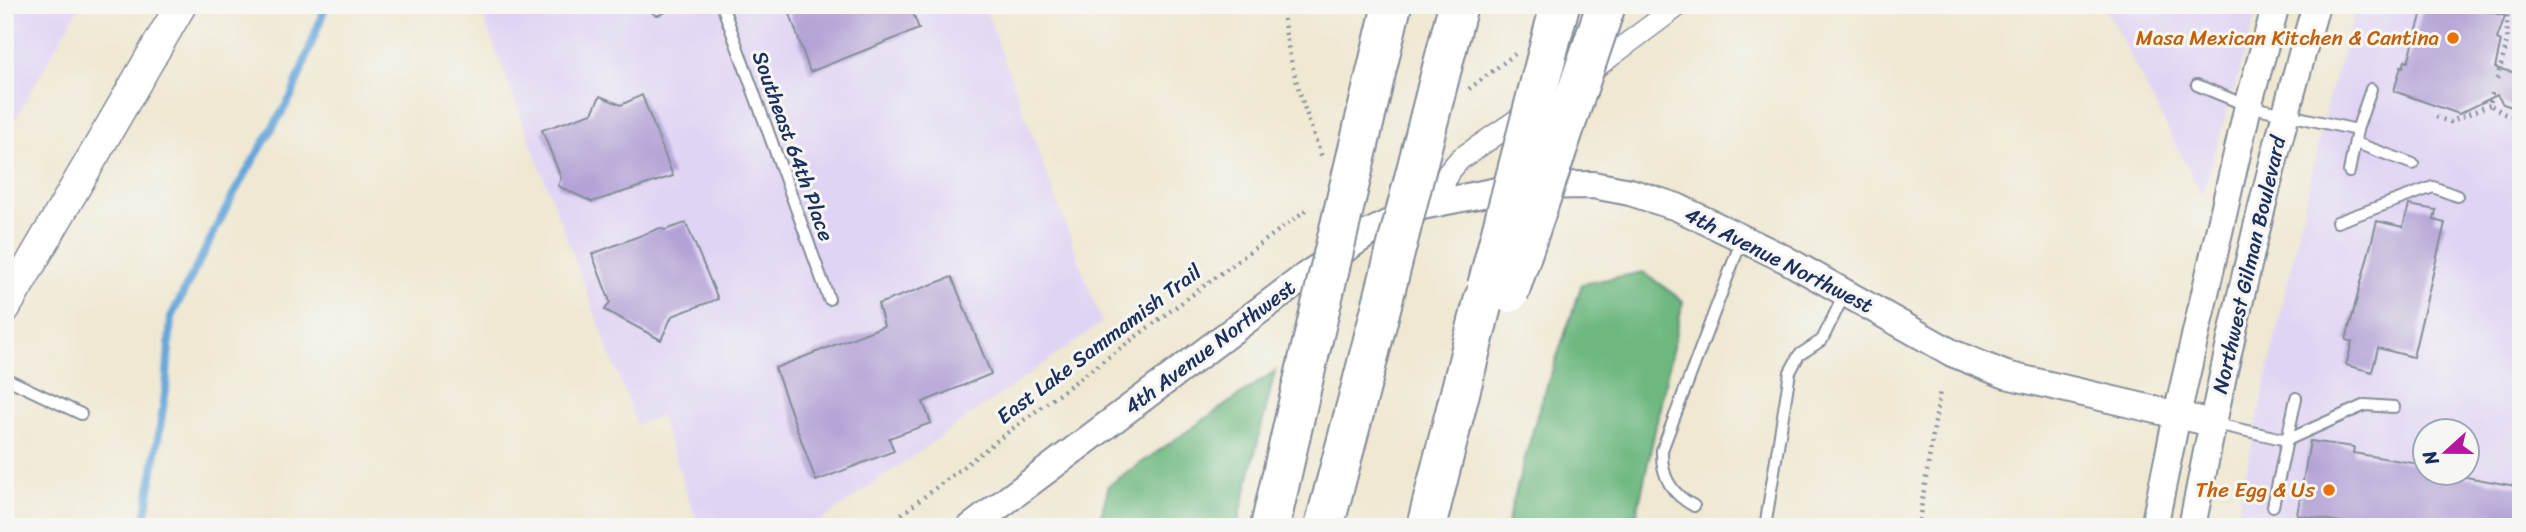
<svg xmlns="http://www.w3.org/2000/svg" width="2526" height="532" font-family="Sriracha,sans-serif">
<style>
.built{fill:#e0d4f4;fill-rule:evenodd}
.forest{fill:#6eb880;stroke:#44746f;stroke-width:2}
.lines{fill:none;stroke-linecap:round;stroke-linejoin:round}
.stream{stroke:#66a6d9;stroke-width:8}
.building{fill:#b3a2d5}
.service-casing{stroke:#858c98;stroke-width:14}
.minor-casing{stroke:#858c98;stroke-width:24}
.tertiary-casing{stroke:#858c98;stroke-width:30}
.secondary-casing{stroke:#858c98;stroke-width:33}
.motorway-casing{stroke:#858c98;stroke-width:42}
.path{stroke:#858c98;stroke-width:4.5;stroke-dasharray:2 5;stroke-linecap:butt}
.service{stroke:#fff;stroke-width:10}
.minor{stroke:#fff;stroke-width:21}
.tertiary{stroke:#fff;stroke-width:26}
.secondary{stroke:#fff;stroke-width:30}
.motorway{stroke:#fff;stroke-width:38}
.motorway-bridge-casing{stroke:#858c98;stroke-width:42;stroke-linecap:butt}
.motorway-bridge{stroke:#fff;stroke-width:38}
.food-dot{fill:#e8710a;stroke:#f6f6f2;stroke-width:2.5}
.labels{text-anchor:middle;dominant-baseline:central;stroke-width:6;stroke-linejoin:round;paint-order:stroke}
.food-label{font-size:21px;fill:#c56008;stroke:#f6f6f2;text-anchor:end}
.street-label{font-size:21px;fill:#1b2f5e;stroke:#f6f6f2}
</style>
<rect width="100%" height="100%" fill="#f6f6f2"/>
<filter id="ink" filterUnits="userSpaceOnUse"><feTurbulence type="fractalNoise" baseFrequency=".0143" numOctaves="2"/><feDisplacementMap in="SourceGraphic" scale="14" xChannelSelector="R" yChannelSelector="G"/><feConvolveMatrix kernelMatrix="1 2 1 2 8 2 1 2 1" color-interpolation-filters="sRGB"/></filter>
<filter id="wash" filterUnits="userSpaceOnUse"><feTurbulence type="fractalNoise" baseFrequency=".00686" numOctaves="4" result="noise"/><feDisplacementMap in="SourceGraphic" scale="28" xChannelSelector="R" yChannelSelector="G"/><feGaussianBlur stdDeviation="1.57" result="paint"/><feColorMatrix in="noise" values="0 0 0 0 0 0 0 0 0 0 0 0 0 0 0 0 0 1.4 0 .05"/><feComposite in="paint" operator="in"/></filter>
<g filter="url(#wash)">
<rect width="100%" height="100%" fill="#efe8d2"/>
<g class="built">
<polygon points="5,5 80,5 5,137"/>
<polygon points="479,5 984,5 1102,323 812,527 699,527 660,416 637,425"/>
<polygon points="2104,5 2259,5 2202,196"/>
<path d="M2357,5H2521V527H2234L2328,99ZM2424,430H2466V472H2424Z"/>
</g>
<g class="forest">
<polygon points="1643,272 1683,301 1634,527 1506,527 1538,412 1582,284"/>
<polygon points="1275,371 1237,527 1098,527 1109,485"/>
</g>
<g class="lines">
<polyline class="stream" points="144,527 166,389 171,317 234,193 292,95 326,5"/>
</g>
<g id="blocks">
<g class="building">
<polygon points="787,5 910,5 919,29 810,72"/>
<polygon points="2424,5 2489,5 2487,11 2505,16 2497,39 2501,41 2495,68 2521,74 2521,110 2503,104 2497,95 2459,114 2394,91 2401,66 2403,67 2405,61 2408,62"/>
<polygon points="642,95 673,176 592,202 558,186 561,178 542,130 592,113 600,96 621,105"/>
<polygon points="2409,205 2436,210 2434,220 2445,223 2413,357 2378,348 2372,372 2346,365 2352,342 2346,340 2377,221 2403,227"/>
<polygon points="686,223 718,299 672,316 661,340 605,310 610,302 592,254 660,228 665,230"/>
<polygon points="952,277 991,374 923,402 931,423 889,438 894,451 816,481 775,368 884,326 878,304"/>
<polygon points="2310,441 2354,447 2353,453 2425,465 2425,472 2439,472 2521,487 2521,527 2371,527 2297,515"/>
</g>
</g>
</g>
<g filter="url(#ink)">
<use href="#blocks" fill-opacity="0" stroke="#858c98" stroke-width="2"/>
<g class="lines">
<g class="service-casing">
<g id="service">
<polyline points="722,5 829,299"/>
<polyline points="657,9 667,5"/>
<polyline points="2197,85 2248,106 2357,130"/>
<polyline points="2356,143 2413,164"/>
<polyline points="2349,172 2357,130 2371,89"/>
<polyline points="2337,222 2433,187 2457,196"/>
<polyline points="5,378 81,414"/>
<polyline points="2212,423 2287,440 2365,405 2394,407"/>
<path d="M1694,506C1671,494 1661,476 1662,450L1742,239"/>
<polyline points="2273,506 2296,398"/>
<polyline points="1766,521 1790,372 1799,355 1822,340 1845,293"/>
</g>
</g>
<g class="minor-casing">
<g id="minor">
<polyline points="1585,75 1679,5"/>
<polyline points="1437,203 1448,173 1460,159 1532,110"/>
</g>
</g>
<g class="tertiary-casing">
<g id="tertiary">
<polyline points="971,527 1304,277 1367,234 1422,206 1522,186 1593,185 1630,192 1677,207 1785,259 1952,353 2006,375 2212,423"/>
<polyline points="2154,527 2177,415 2248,106 2276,5"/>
<path d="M2192,527C2226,351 2266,177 2316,5"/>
</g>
</g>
<g class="secondary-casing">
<polyline id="secondary" points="5,308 181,5"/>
</g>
<g class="motorway-casing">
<g id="motorway">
<polyline points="1270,527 1301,390"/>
<polyline points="1324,527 1363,379"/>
<polyline points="1426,527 1484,298"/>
</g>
</g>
<g class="path">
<path d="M1282,5C1287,60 1304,109 1323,160"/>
<polyline points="2497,79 2506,47 2508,5"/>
<polyline points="1469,89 1515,54"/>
<polyline points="2492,93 2490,105 2505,114 2521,118"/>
<polyline points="2436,117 2450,122 2490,105"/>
<polyline points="885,527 1016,426 1310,207"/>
<polyline points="1918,527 1940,391"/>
</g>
<use href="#service" class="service"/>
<use href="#minor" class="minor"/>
<use href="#tertiary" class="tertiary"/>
<use href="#secondary" class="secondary"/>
<use href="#motorway" class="motorway"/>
<g class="motorway-bridge-casing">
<g id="motorway-bridge">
<polyline points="1487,286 1560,5"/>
<polyline points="1509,293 1606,5"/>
<polyline points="1363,379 1458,5"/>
<polyline points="1301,390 1392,5"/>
</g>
</g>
<use href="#motorway-bridge" class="motorway-bridge"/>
</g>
</g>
<g class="food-dot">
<circle cx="2453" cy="38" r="7"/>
<circle cx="2329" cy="490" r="7"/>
</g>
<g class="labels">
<g class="food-label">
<text x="2439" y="38">Masa Mexican Kitchen &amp; Cantina</text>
<text x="2315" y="490">The Egg &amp; Us</text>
</g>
<g class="street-label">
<text transform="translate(793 146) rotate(70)">Southeast 64th Place</text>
<text transform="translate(1779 260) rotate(27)">4th Avenue Northwest</text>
<text transform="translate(2249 265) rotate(-77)">Northwest Gilman Boulevard</text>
<text transform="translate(1099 344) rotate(-37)">East Lake Sammamish Trail</text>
<text transform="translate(1210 347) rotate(-37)">4th Avenue Northwest</text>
</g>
</g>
<rect width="2526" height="532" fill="none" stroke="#f6f6f2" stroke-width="28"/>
<g transform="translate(2446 452) rotate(249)"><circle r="33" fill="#f6f6f2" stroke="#9ea6b7" stroke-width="2"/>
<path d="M0-5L12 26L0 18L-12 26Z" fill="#b5179e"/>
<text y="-10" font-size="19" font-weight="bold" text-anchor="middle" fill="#1b2f5e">N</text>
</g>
</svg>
